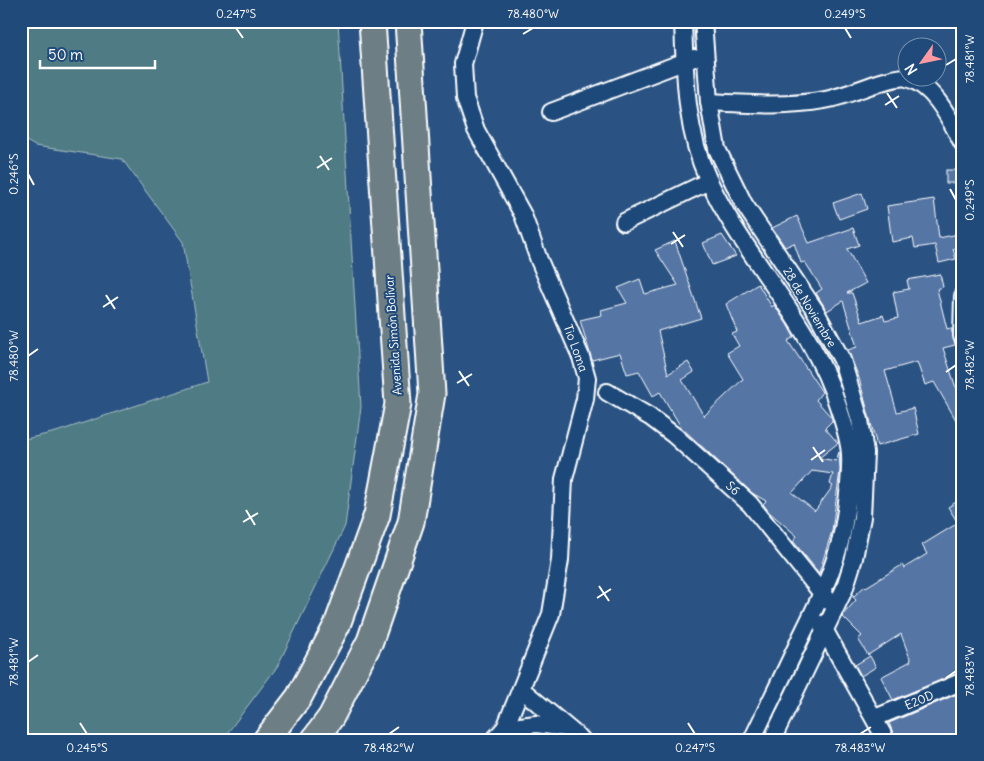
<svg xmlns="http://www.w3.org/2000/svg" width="984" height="761" font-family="Delius,sans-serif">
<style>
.green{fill:#507c84;stroke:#a8bec2}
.building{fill:#5475a5;stroke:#fff;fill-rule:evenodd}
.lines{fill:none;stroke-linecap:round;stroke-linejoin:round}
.minor-casing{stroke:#fff;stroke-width:20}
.highway-casing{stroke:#fff;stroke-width:29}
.minor{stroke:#1f4a7a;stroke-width:16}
.highway{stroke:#6d7e84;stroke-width:25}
.ticks{fill:none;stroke:#fff;stroke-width:2}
.labels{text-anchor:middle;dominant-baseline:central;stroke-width:4;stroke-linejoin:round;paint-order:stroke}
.street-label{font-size:12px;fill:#fff;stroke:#1f4a7a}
.neatline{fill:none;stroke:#fff;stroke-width:2}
.ticks-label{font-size:12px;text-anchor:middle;fill:#fff}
</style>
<rect width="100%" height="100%" fill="#2a5383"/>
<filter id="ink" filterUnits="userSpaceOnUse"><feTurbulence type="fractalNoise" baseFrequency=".02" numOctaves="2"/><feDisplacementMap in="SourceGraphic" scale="10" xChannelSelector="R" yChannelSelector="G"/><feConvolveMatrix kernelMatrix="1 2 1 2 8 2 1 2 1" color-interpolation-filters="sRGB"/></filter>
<g filter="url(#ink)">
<polygon class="green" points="21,21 338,21 361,407 345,526 277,667 222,740 21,740 21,440 56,432 207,382 183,242 122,159 35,146 21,138"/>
<g class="building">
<rect x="946" y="170" width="17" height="13"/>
<polygon points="862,193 867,209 839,219 833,203"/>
<polygon points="934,199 939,238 963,233 963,247 953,249 956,259 939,263 935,245 915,248 913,238 892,242 887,206"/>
<polygon points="797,216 809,243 853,228 859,245 847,249 866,283 847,293 852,293 862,322 883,315 885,321 898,318 893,292 909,289 907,280 940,274 943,287 937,289 947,329 951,328 955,345 943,348 955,385 963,398 963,432 934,382 925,385 917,362 885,371 897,412 913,408 919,434 877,446 859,378 848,350 857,347 843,301 827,311 816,293 822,289 805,262 801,263 794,243 785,247 772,228"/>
<polygon points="722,235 736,256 712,265 703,243"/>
<path d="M675,241L701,318L658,331L668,374L688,362L694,372L682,380L704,416L743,379L727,353L739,346L732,334L737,332L726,304L758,284L772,307L774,305L787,324L794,337L788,341L822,392L816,400L832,418V421L825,428L838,443L819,458L836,461L839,452L840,470L832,531L819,573L793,541L797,536L769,512L763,504L766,501L752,493L681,427L660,392L653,396L639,371L627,374L620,353L592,360L580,320L602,315L601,310L627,303L618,288L640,279L645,294L678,285L655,250ZM812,471L833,474L830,484L833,486L815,511L792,493Z"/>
<polygon points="963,498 963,671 893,700 881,677 911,661 901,634 868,655 858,639 862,636 842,616 856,600 853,597 865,586 866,587 902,565 904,568 927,554 922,545 958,523 948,507"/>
<polygon points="870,656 876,667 861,676 855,665"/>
<polygon points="962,692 963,740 896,740 889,723"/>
</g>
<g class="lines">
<g class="minor-casing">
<g id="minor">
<polyline points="475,21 463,64 465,98 476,130 523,215 539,260 581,357 587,378 585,399 564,479 560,560 551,614 505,728 494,740"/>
<path d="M683,21C685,74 685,130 708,179C745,260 812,321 839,409C844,424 849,439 850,454C851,475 848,497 845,517C839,561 820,598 801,637C785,672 768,706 752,740"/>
<polyline points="703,21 709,102 717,149 744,204 815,310 842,360 860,420 865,453 862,517 854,558 844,590 772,740"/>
<path d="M907,78C935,86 950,120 963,144"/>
<path d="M709,102C747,104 786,107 825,100C853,95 878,79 906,77"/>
<polyline points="551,112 694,58"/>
<polyline points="624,222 709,181"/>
<polyline points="962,336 963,296"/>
<polyline points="607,392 650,417 675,436 750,504 828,601"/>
<polyline points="821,624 886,740"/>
<polyline points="521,689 582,740"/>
<polyline points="875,718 963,681"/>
<polyline points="505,728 536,724 567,728"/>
</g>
</g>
<g class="highway-casing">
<g id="highway">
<polyline points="266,740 299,697 337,625 377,515 398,404 372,21"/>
<polyline points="314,740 331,717 370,641 411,522 432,394 408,21"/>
</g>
</g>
<use href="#minor" class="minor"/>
<use href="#highway" class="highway"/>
</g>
</g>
<path class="ticks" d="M236,28L243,38M845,28L851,38M523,34L533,28M946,65L956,59M887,93L897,108M885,105L899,96M320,156L329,170M317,168L332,158M28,174L34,185M950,189L956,200M673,232L683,247M671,244L685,235M106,295L115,309M103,307L118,297M28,356L38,349M459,371L469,386M946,372L956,365M457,383L472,374M813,447L823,462M811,460L825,450M246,510L255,525M243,522L258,513M599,586L609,601M597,598L611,589M28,662L38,655M946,678L956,671M80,723L87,734M688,723L695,734M389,734L399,727M860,734L871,727"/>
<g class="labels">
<g class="street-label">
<text transform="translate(810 307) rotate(59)">28 de Noviembre</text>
<text transform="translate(393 335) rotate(-94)">Avenida Simón Bolívar</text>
<text transform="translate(576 348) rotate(70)">Tio Loma</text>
<text transform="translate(733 488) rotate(42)">S6</text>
<text transform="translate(919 700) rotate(-23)">E20D</text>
</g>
</g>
<rect width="984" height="761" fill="none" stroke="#1f4a7a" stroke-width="55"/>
<g transform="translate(922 62) rotate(237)"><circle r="24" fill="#1f4a7a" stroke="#7992af"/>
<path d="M0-4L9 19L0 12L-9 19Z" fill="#ff9aa2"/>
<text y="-8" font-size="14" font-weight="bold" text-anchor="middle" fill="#ffffff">N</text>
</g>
<path d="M40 60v8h115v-8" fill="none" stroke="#ffffff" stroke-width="2.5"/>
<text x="48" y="60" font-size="15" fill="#ffffff" stroke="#1f4a7a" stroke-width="4" paint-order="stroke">50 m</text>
<rect x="28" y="28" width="928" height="706" class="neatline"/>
<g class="ticks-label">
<text x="236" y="18">0.247°S</text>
<text x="533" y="18">78.480°W</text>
<text x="845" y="18">0.249°S</text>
<text transform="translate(970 59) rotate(-90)" y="4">78.481°W</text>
<text transform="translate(14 174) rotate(-90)" y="4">0.246°S</text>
<text transform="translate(970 200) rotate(-90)" y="4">0.249°S</text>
<text transform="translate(14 356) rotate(-90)" y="4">78.480°W</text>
<text transform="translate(970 365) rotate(-90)" y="4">78.482°W</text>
<text transform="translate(14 662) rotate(-90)" y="4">78.481°W</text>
<text transform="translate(970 671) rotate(-90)" y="4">78.483°W</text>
<text x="87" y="752">0.245°S</text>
<text x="389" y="752">78.482°W</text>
<text x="695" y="752">0.247°S</text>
<text x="860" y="752">78.483°W</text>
</g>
</svg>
